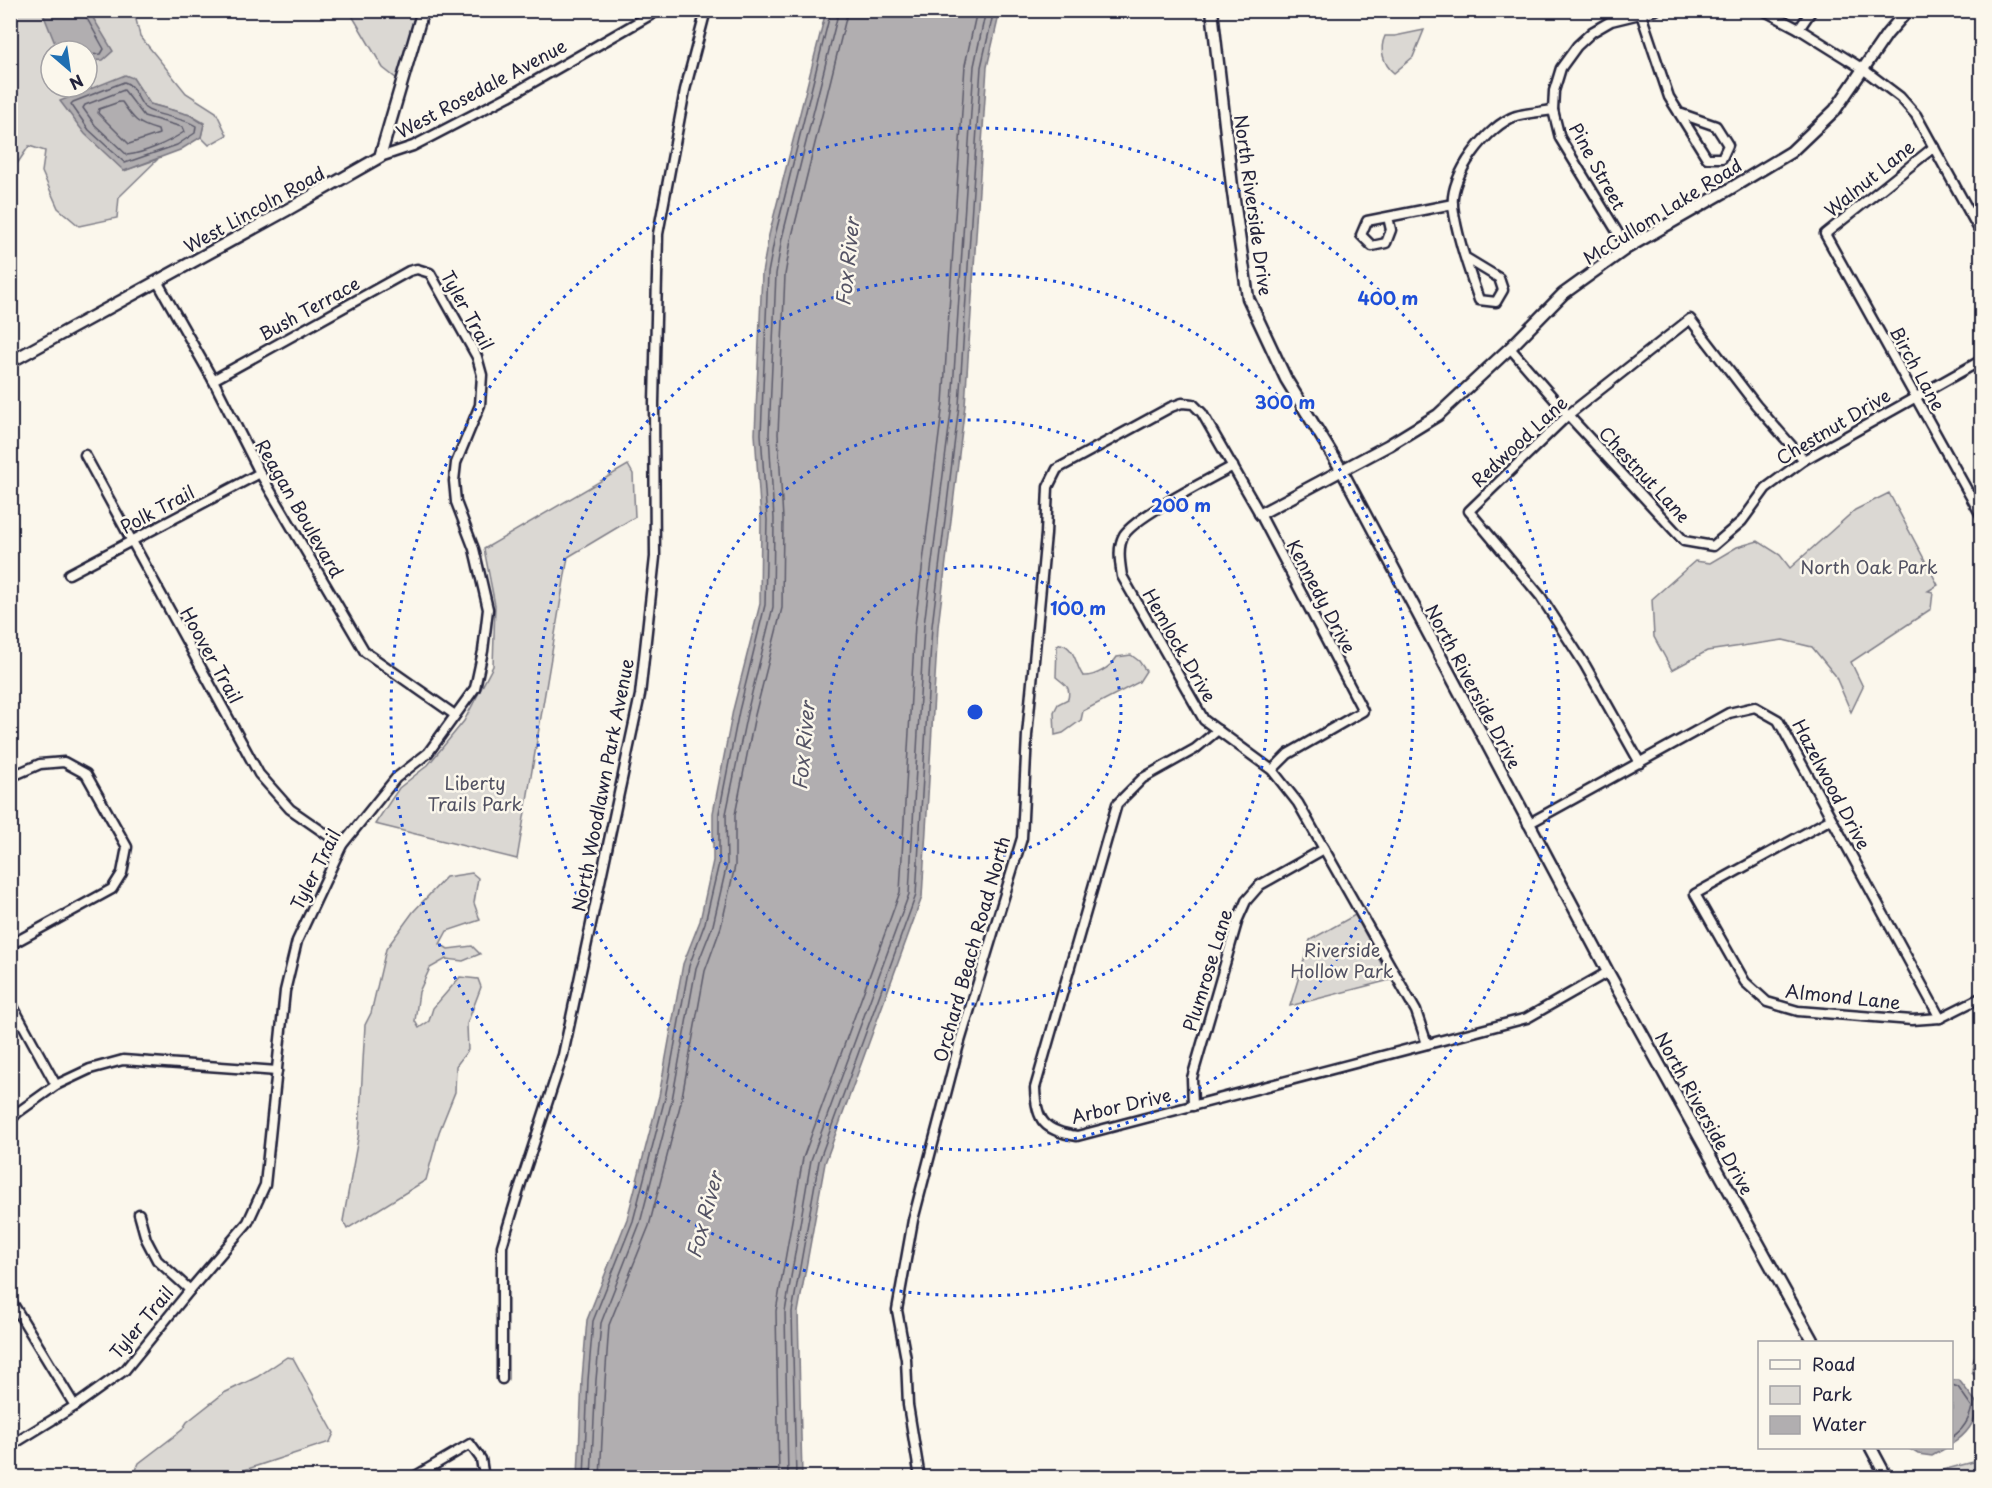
<svg xmlns="http://www.w3.org/2000/svg" width="1992" height="1488" font-family="'Playpen Sans',sans-serif">
<style>
.green{fill:#dbd8d3;stroke:#7e7d87;stroke-width:1.5;fill-rule:evenodd}
.water{fill:#b1aeb0;stroke:#787681;stroke-width:1.5}
.lines{fill:none;stroke-linecap:round;stroke-linejoin:round}
.shore{stroke:#5b5a6a;stroke-width:1.5}
.minor-casing{stroke:#22223b;stroke-width:13}
.tertiary-casing{stroke:#22223b;stroke-width:15}
.minor{stroke:#fbf7ec;stroke-width:8}
.tertiary{stroke:#fbf7ec;stroke-width:10}
.ring{fill:none;stroke:#1d4ed8;stroke-width:3;stroke-dasharray:3 6}
.labels{text-anchor:middle;dominant-baseline:central;stroke-width:5;stroke-linejoin:round;paint-order:stroke}
.street-label{font-size:18px;fill:#22223b;stroke:#fbf7ec}
.park-label{font-size:18px;fill:#505061;stroke:#fbf7ec}
.water-label{font-size:20px;font-style:italic;fill:#545364;stroke:#fbf7ec}
.centre{fill:#1d4ed8;stroke:#fbf7ec;stroke-width:3}
.ring-label{font-size:18px;text-anchor:middle;font-weight:bold;fill:#1d4ed8;stroke:#fbf7ec;stroke-width:5;stroke-linejoin:round;paint-order:stroke}
</style>
<rect width="100%" height="100%" fill="#fbf7ec"/>
<filter id="ink" filterUnits="userSpaceOnUse"><feTurbulence type="fractalNoise" baseFrequency=".0167" numOctaves="2"/><feDisplacementMap in="SourceGraphic" scale="12" xChannelSelector="R" yChannelSelector="G"/><feConvolveMatrix kernelMatrix="1 2 1 2 8 2 1 2 1" color-interpolation-filters="sRGB"/></filter>
<g filter="url(#ink)">
<g class="green">
<path d="M11,11H134L140,36L186,93L216,112L227,135L209,145L201,137L204,123L190,115L150,104L133,78L124,171L158,159L119,197L117,218L79,226L58,208L42,172L45,151L29,146L11,173L10,70H14L11,50ZM51,51H87V87H51Z"/>
<polygon points="345,11 416,11 397,79 383,68 350,12"/>
<path d="M1424,30L1413,57L1394,73C1383,64 1379,49 1385,36H1395Z"/>
<polygon points="628,465 633,474 635,517 568,557 517,859 375,824 399,788 428,765 464,721 493,666 495,605 484,549"/>
<polygon points="1889,493 1938,585 1928,591 1933,592 1931,609 1851,662 1863,687 1851,712 1835,675 1812,647 1783,640 1707,651 1672,670 1654,637 1652,599 1695,561 1710,563 1737,547 1758,541 1780,555 1790,568 1855,510"/>
<path d="M1061,644C1076,648 1075,665 1083,676C1095,677 1111,667 1117,657L1131,655L1139,661L1146,671L1139,682L1083,711L1081,720L1063,733L1055,735L1054,712L1058,704L1068,699C1071,686 1065,685 1056,677L1057,646Z"/>
<polygon points="472,873 478,878 474,903 480,920 447,931 440,944 448,949 472,946 480,954 463,961 446,959 430,968 419,992 415,1021 419,1028 429,1021 433,1008 460,977 478,979 481,987 467,1024 468,1050 456,1066 455,1092 439,1132 426,1180 347,1229 343,1221 359,1133 365,1025 371,1013 386,949 413,912 446,877"/>
<polygon points="1355,915 1390,980 1290,1006 1310,940"/>
<polygon points="287,1357 293,1358 334,1433 330,1442 223,1477 133,1477 139,1463 182,1430 187,1422 224,1393 257,1377"/>
<polygon points="1981,1460 1981,1477 1933,1477 1939,1471"/>
</g>
<g class="water">
<polygon points="42,11 89,11 113,51 103,60 87,61 87,51 58,51"/>
<polygon points="826,11 1000,11 987,67 965,405 938,627 922,897 825,1163 798,1312 802,1477 578,1477 582,1379 587,1320 627,1219 659,1096 683,964 700,921 713,861 713,813 733,710 760,604 761,520 755,434 762,273 769,235"/>
<polygon points="125,75 133,78 150,104 190,115 204,124 201,137 180,150 124,171 85,134 60,101"/>
<path d="M1981,1347V1378L1978,1379L1972,1373C1972,1364 1974,1353 1981,1347Z"/>
<path d="M1952,1380H1959L1979,1406C1974,1424 1967,1434 1952,1444Z"/>
<polygon points="1908,1448 1946,1448 1932,1456 1918,1454"/>
</g>
<g class="lines">
<g class="shore">
<polyline points="84,10 85,15 104,49 101,54 87,55"/>
<path d="M124,82C135,85 137,100 145,108C154,116 183,117 196,126L195,133L177,145L125,163L89,130L71,104L73,102Z"/>
<path d="M124,90L144,116L182,127L184,132C169,142 145,153 127,155L95,125L83,108L85,105Z"/>
<path d="M119,102H122C134,120 137,124 158,130L159,134L129,144L98,113L99,109Z"/>
<path d="M1952,1385L1958,1387L1972,1407C1969,1421 1963,1430 1952,1437"/>
<polyline points="584,1478 588,1380 593,1321 633,1221 665,1098 689,966 705,923 719,863 719,813 739,711 765,605 767,520 761,434 768,273 775,236 831,10"/>
<polyline points="591,1478 596,1380 601,1323 640,1223 672,1100 696,968 713,925 727,864 726,814 747,713 773,607 774,519 769,434 776,274 782,238 839,10"/>
<polyline points="600,1478 605,1381 609,1325 649,1226 681,1102 705,971 721,927 735,866 735,815 755,715 782,608 783,519 778,434 785,275 791,240 848,10"/>
<polyline points="779,1478 776,1311 803,1158 900,892 915,625 943,403 965,65 977,10"/>
<polyline points="788,1478 785,1312 811,1160 909,894 924,625 952,404 974,66 986,10"/>
<polyline points="796,1478 792,1312 819,1161 916,895 932,626 959,405 981,67 994,10"/>
</g>
<g class="minor-casing">
<g id="minor">
<polyline points="1763,10 1799,29 1863,69 1900,97 1916,115 1982,235"/>
<polyline points="1641,14 1669,97 1707,158 1722,158 1728,145 1716,126 1679,113"/>
<polyline points="1799,29 1812,10"/>
<polyline points="1934,147 1825,234 1982,517"/>
<polyline points="380,157 413,146 509,96 659,10"/>
<polyline points="1388,217 1391,230 1386,243 1372,246 1361,235 1367,221 1453,204"/>
<polyline points="1627,248 1560,138 1553,110 1554,91 1561,68 1577,46 1592,32 1611,21 1656,10"/>
<path d="M1466,258L1499,278L1503,290L1496,302L1479,300C1469,270 1457,238 1453,206C1449,176 1488,125 1516,116C1527,113 1541,112 1553,110"/>
<polyline points="157,281 213,380 260,473 365,652 455,715"/>
<polyline points="1510,348 1568,415 1684,541 1713,546 1742,521 1766,488 1804,460 1982,360"/>
<polyline points="85,455 259,774 290,809 342,845"/>
<path d="M1233,466C1210,479 1136,516 1124,535C1117,547 1120,563 1122,576L1204,720L1272,770L1298,803L1416,1011L1427,1044"/>
<polyline points="69,574 260,473"/>
<path d="M1218,730L1195,749L1143,778L1117,804L1035,1088C1036,1121 1044,1131 1077,1136L1527,1018L1608,972"/>
<polyline points="1640,763 1585,665 1541,597 1469,511 1568,415 1690,319 1756,405 1804,460"/>
<polyline points="10,777 40,764 64,762 86,774 127,847 122,873 112,889 10,945"/>
<polyline points="1831,819 1695,894 1745,982 1767,1002 1798,1011 1912,1020 1940,1018 1982,997"/>
<polyline points="1528,824 1729,713 1755,707 1778,720 1940,1018"/>
<polyline points="10,1001 56,1085"/>
<polyline points="1193,1106 1192,1078 1238,919 1246,901 1260,885 1324,849"/>
<polyline points="10,1121 17,1113 56,1085 90,1069 123,1060 277,1071"/>
<polyline points="139,1214 146,1239 157,1260 190,1290"/>
<polyline points="10,1299 75,1406"/>
<polyline points="502,1379 502,1246 521,1183 563,1055 640,695 655,557 654,403 658,234 685,90 706,10"/>
<polyline points="10,1446 75,1406 125,1370 190,1290 248,1222 265,1185 285,991 297,941 342,845 396,778 428,753 475,688 483,651 488,609 474,549 456,502 454,481 456,463 480,405 482,375 477,357 430,273 417,269 409,271 213,380"/>
<polyline points="412,1478 470,1444 481,1459 484,1478"/>
<polyline points="920,1478 908,1405 906,1359 897,1310 913,1220 958,1048 1022,838 1027,735 1046,534 1048,487 1057,469 1171,407 1182,403 1193,404 1202,413 1260,514 1363,711 1288,754 1272,770"/>
</g>
</g>
<g class="tertiary-casing">
<g id="tertiary">
<polyline points="1212,10 1232,186 1248,298 1286,379 1341,469 1608,972 1813,1342"/>
<polyline points="10,362 287,210 380,157 423,10"/>
<polyline points="1260,514 1389,445 1438,415 1510,348 1563,294 1627,248 1728,190 1791,152 1835,110 1887,34 1908,10"/>
<polyline points="1871,1448 1887,1478"/>
</g>
</g>
<use href="#minor" class="minor"/>
<use href="#tertiary" class="tertiary"/>
</g>
</g>
<g class="ring">
<circle cx="975" cy="712" r="146"/>
<circle cx="975" cy="712" r="292"/>
<circle cx="975" cy="712" r="438"/>
<circle cx="975" cy="712" r="584"/>
</g>
<g class="labels">
<g class="street-label">
<text transform="translate(481 88) rotate(-28)">West Rosedale Avenue</text>
<text transform="translate(1598 166) rotate(61)">Pine Street</text>
<text transform="translate(1869 178) rotate(-39)">Walnut Lane</text>
<text transform="translate(1254 205) rotate(82)">North Riverside Drive</text>
<text transform="translate(254 209) rotate(-29)">West Lincoln Road</text>
<text transform="translate(1662 211) rotate(-32)">McCullom Lake Road</text>
<text transform="translate(309 308) rotate(-29)">Bush Terrace</text>
<text transform="translate(468 310) rotate(61)">Tyler Trail</text>
<text transform="translate(1918 368) rotate(61)">Birch Lane</text>
<text transform="translate(1833 426) rotate(-31)">Chestnut Drive</text>
<text transform="translate(1519 441) rotate(-43)">Redwood Lane</text>
<text transform="translate(1645 474) rotate(47)">Chestnut Lane</text>
<text transform="translate(300 508) rotate(60)">Reagan Boulevard</text>
<text transform="translate(157 509) rotate(-28)">Polk Trail</text>
<text transform="translate(1322 596) rotate(62)">Kennedy Drive</text>
<text transform="translate(1180 645) rotate(60)">Hemlock Drive</text>
<text transform="translate(212 655) rotate(61)">Hoover Trail</text>
<text transform="translate(1474 686) rotate(62)">North Riverside Drive</text>
<text transform="translate(1832 784) rotate(62)">Hazelwood Drive</text>
<text transform="translate(602 785) rotate(-79)">North Woodlawn Park Avenue</text>
<text transform="translate(315 869) rotate(-63)">Tyler Trail</text>
<text transform="translate(971 949) rotate(-74)">Orchard Beach Road North</text>
<text transform="translate(1207 970) rotate(-73)">Plumrose Lane</text>
<text transform="translate(1843 996) rotate(6)">Almond Lane</text>
<text transform="translate(1121 1105) rotate(-13)">Arbor Drive</text>
<text transform="translate(1705 1113) rotate(61)">North Riverside Drive</text>
<text transform="translate(141 1322) rotate(-50)">Tyler Trail</text>
</g>
<g class="park-label">
<text x="1869" y="566">North Oak Park</text>
<text x="475" y="782">Liberty<tspan x="475" dy="21">Trails Park</tspan></text>
<text x="1342" y="949">Riverside<tspan x="1342" dy="21">Hollow Park</tspan></text>
</g>
<g class="water-label">
<text transform="translate(847 262) rotate(-84)">Fox River</text>
<text transform="translate(803 746) rotate(-85)">Fox River</text>
<text transform="translate(704 1215) rotate(-75)">Fox River</text>
</g>
</g>
<circle cx="975" cy="712" r="9" class="centre"/>
<g class="ring-label">
<text x="1388" y="305">400 m</text>
<text x="1285" y="409">300 m</text>
<text x="1181" y="512">200 m</text>
<text x="1078" y="615">100 m</text>
</g>
<rect width="1992" height="1488" fill="none" stroke="#fbf7ec" stroke-width="36"/>
<rect x="18" y="18" width="1956" height="1452" fill="none" stroke="#22223b" stroke-width="2" filter="url(#ink)"/>
<rect x="1758" y="1341" width="195" height="108" fill="#fbf7ec" stroke="#a4a2a5" stroke-width="1.5"/>
<rect x="1770" y="1360" width="30" height="9" fill="#fbf7ec" stroke="#a4a2a5" stroke-width="1.5"/>
<text x="1812" y="1371" font-size="18" fill="#22223b">Road</text>
<rect x="1770" y="1386" width="30" height="18" fill="#dbd8d3" stroke="#a4a2a5" stroke-width="1.5"/>
<text x="1812" y="1401" font-size="18" fill="#22223b">Park</text>
<rect x="1770" y="1416" width="30" height="18" fill="#b1aeb0" stroke="#a4a2a5" stroke-width="1.5"/>
<text x="1812" y="1431" font-size="18" fill="#22223b">Water</text>
<g transform="translate(69 69) rotate(151)"><circle r="28" fill="#fbf7ec" stroke="#a4a2a5" stroke-width="1.5"/>
<path d="M0-4.5L10 22L0 15L-10 22Z" fill="#1f6fb2"/>
<text y="-9" font-size="16" font-weight="bold" text-anchor="middle" fill="#22223b">N</text>
</g>
</svg>
